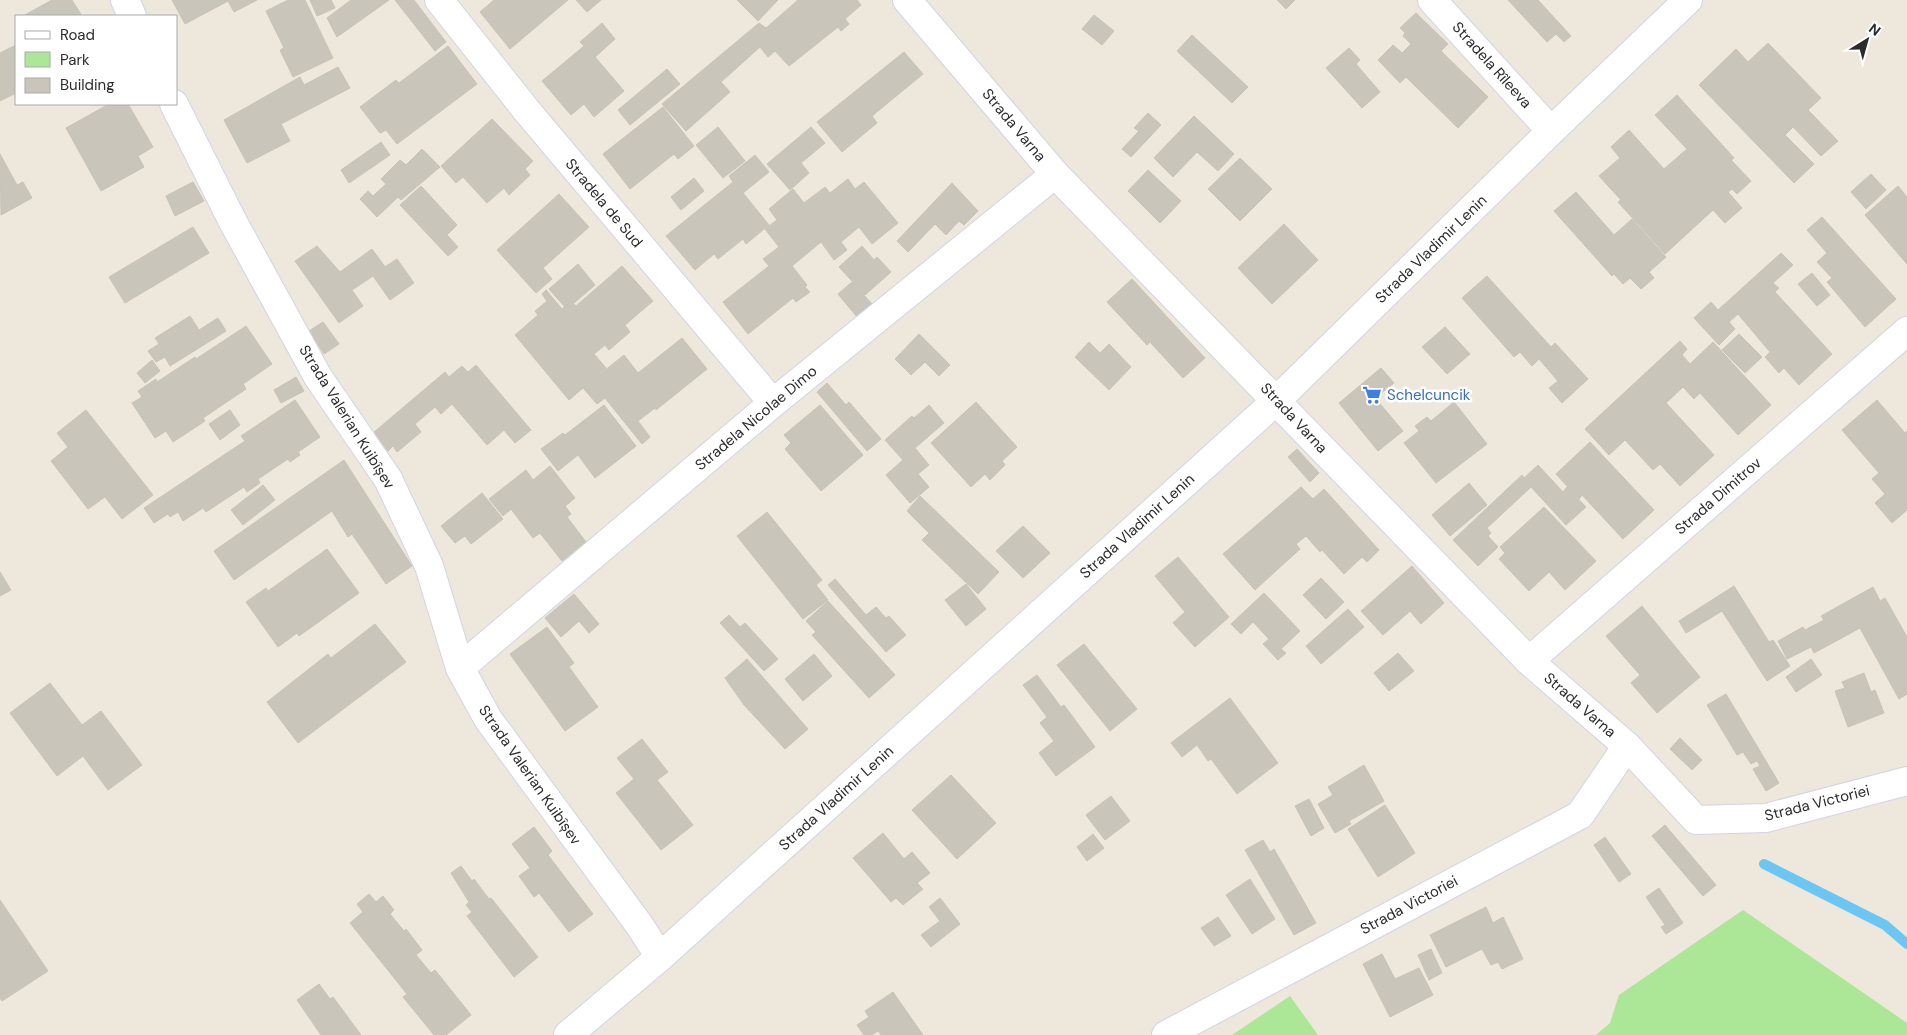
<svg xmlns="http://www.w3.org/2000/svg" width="1907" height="1035" font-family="'DM Sans',sans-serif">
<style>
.green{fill:#ace697}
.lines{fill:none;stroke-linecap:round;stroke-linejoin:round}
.stream{stroke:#6cc6f3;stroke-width:10}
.building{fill:#c9c5bb;stroke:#c9c3b6}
.minor-casing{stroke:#d1d4e4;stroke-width:30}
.secondary-casing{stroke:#d1d4e4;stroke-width:30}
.minor{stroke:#fff;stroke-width:28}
.secondary{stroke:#fff;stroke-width:28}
.labels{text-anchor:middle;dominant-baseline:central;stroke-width:5;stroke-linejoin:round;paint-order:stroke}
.street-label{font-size:15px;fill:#2b2b2b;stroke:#fff}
.shop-label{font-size:15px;fill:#366cbe;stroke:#fff;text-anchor:start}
</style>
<rect width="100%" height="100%" fill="#ede7dc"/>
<g class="green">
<polygon points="1743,910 1907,1023 1907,1035 1596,1035 1610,1023 1619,995"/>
<polygon points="1290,996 1318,1035 1232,1035"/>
</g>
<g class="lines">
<polyline class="stream" points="1764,864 1885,925 1907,944"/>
</g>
<g class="building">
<polygon points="52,0 72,0 82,16 23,16"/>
<polygon points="172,0 257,0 234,12 228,1 185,24"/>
<polygon points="288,0 305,0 333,58 293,77 280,50 284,48 266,11"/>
<polygon points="310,0 331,0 335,8 317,16"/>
<polygon points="351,0 389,0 337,37 327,18"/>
<polygon points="395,0 414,0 446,42 435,51"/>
<polygon points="494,0 568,0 510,49 480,12"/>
<polygon points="576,0 601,0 587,12"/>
<polygon points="737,0 778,0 758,21"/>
<polygon points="798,0 857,0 861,5 845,19 849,24 841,31 838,27 789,66 775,51 768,57 760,47 721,82 730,92 686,131 662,104 759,23 766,28"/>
<polygon points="1277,0 1295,0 1286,9"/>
<polygon points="1508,0 1538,0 1571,36 1564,42 1556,34 1547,42"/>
<polygon points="1416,13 1448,44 1441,51 1488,97 1458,128 1406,77 1400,83 1378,60 1393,45 1402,53 1411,44 1403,36 1405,33 1400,28"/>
<polygon points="1094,15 1114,31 1102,45 1082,29"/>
<polygon points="602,23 615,39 595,57 624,91 594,117 584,104 571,115 542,81 584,46 580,42"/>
<polygon points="1192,35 1248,87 1232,103 1177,51"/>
<polygon points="1768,43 1821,98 1808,110 1838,141 1821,156 1793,127 1785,135 1814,164 1794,183 1699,85 1736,49 1748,62"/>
<polygon points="16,45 16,93 0,101 0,53"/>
<polygon points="448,46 477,84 397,144 386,130 380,133 360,107 396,80 399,83"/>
<polygon points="1349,48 1360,60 1356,64 1380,92 1362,108 1326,68"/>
<polygon points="904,52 923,74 872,116 877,123 842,152 817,122"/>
<polygon points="338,67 350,88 281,124 290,141 247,163 224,120 300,77 304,85"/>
<polygon points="667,69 680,84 630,125 618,110"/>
<polygon points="1677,95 1734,158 1731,160 1751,181 1737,194 1732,189 1728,192 1742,208 1725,223 1713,210 1665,254 1618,202 1621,200 1599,176 1620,158 1611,147 1629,130 1664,169 1687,149 1655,115"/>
<polygon points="109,104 128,104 153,147 138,156 144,167 101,191 66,128"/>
<polygon points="663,107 694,146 678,159 674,154 630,189 603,154"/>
<polygon points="1148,113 1161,125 1131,157 1122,149 1139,131 1134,128"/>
<polygon points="1194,116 1234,154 1218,171 1197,152 1173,177 1154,158"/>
<polygon points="492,119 533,161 525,169 530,175 509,195 504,188 487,203 463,177 456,183 441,166"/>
<polygon points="718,127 745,161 723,178 696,145"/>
<polygon points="811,127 825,143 801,163 809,173 790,190 767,164"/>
<polygon points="381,142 390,155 349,183 341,170"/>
<polygon points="422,149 440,167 401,200 398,197 377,217 360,199 368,191 373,196 386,184 381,179 400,160 406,165"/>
<polygon points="0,154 17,185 23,182 32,198 1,215"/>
<polygon points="755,155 769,172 743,193 769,225 746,244 743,239 718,259 714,254 695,270 666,236 733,182 729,176"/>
<polygon points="1240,158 1272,189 1240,221 1208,189"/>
<polygon points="1148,170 1181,201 1160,223 1128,191"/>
<polygon points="1871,174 1886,190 1866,209 1851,192"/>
<polygon points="694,178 704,191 681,210 671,197"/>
<polygon points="848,179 855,189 864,182 898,223 872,244 859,227 841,242 847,250 834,260 821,242 792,266 807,285 805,287 810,292 796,302 793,298 748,334 723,302 769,266 763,259 779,247 765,229 777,220 769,209 793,189 804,203 825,187 830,193"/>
<polygon points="193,182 204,201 175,216 166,196"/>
<polygon points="952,183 978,211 964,225 959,221 946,235 935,224 908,252 897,241"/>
<polygon points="421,186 457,225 447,235 458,247 448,256 400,205"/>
<polygon points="1898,186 1907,197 1907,264 1865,215"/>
<polygon points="1576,192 1614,235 1632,219 1666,257 1649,272 1654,278 1641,289 1630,278 1623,284 1614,274 1612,276 1554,211"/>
<polygon points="559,194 589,227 543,268 552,279 536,293 497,250"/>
<polygon points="1822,217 1896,299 1865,327 1827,282 1832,278 1817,262 1827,253 1807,230"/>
<polygon points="1284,224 1318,260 1272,304 1238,268"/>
<polygon points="193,227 209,253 125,303 109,277"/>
<polygon points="317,246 340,272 372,249 385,267 397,259 414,283 390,300 373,276 352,290 363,306 339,323 295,261"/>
<polygon points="862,246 874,260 877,257 891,272 865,295 839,267"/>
<polygon points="1781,253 1793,265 1773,283 1779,288 1775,292 1832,354 1799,385 1784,368 1779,373 1765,357 1770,352 1738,314 1729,322 1735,329 1719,345 1694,318 1711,302 1718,310"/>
<polygon points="578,264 595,285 574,303 571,301 565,307 549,289"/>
<polygon points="622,266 653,301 625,325 630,332 609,350 605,345 594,354 606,368 569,400 515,335 538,315 535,311 547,301 542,294 546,290 562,309 571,301 576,306"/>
<polygon points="1812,273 1830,295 1817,306 1798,284"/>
<polygon points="1487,276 1551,347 1555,343 1588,379 1562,403 1549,388 1558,381 1539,359 1532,366 1520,352 1514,357 1462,298"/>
<polygon points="1132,279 1205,358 1183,378 1150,342 1147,345 1107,302"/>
<polygon points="852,282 872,304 857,317 838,294"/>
<polygon points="190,316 199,330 218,318 226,331 170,366 165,357 156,362 148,351 159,344 155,338"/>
<polygon points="323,322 339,344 324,354 309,331"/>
<polygon points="246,326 272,364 243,384 246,389 203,418 205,421 173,442 166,431 155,438 132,403 142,397 138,391 156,379 157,382 195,357 196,359"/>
<polygon points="1445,327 1470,354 1447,374 1422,347"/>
<polygon points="919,334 950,365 939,376 925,362 911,375 895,359"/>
<polygon points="1739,334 1762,357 1745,373 1722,350"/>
<polygon points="682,338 707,369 656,410 655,408 638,421 650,437 642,444 605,398 597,404 583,388 624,355 638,373"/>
<polygon points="1680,341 1687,349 1682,355 1690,364 1713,342 1771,405 1738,435 1700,393 1694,399 1683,387 1666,403 1714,455 1680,486 1660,464 1653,470 1625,440 1609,455 1585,429"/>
<polygon points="1089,342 1100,353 1109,344 1131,367 1109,390 1075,357"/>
<polygon points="152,360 160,371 145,383 137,373"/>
<polygon points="476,365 531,430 515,443 504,430 487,445 452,404 441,414 435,407 415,424 421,432 397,452 393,446 388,451 373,433 445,372 449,377 462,366 468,372"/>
<polygon points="1381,368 1394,383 1375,398 1403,431 1378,451 1339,403"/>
<polygon points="296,377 304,391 281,403 274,390"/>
<polygon points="827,383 846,405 849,402 881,439 867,451 817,392"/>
<polygon points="295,400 320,437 298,452 300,455 290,462 288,459 258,479 260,483 247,492 244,487 206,512 203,508 183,521 178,512 170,517 168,514 154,523 144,508 245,441 241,436"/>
<polygon points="1877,400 1905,433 1907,431 1907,510 1892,523 1875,503 1885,494 1872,479 1879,473 1842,430"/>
<polygon points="976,402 1017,447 1002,461 1005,465 990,480 985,474 971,487 931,443"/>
<polygon points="1454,402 1487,444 1436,483 1404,443 1419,431 1415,426 1427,417 1431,421"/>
<polygon points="604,405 636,446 595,478 578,455 558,471 541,449 563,433 565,435"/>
<polygon points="820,405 863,455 821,491 785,449 791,443 784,435"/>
<polygon points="929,405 944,423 915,448 929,465 918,474 929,487 910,503 886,475 903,460 885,440 912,416 914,418"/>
<polygon points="86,410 153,495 122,519 105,497 88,509 51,461 68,447 57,433"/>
<polygon points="230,410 240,425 220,440 209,424"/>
<polygon points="1590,442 1654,510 1623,539 1582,495 1579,499 1556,474"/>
<polygon points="1297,449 1319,473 1310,482 1288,457"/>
<polygon points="344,460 412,566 386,584 352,534 348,537 332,511 234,580 214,551"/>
<polygon points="1538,465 1563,492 1567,487 1586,507 1566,525 1531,487 1487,528 1491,533 1488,536 1498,547 1478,566 1453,540 1522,475 1524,478"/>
<polygon points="550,466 575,498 565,506 571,514 567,517 586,542 562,561 540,533 533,538 511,509 503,516 489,499 526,470 533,480"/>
<polygon points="1469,483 1487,505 1450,536 1432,515"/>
<polygon points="263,485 275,500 243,525 231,510"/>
<polygon points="1301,487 1313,499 1324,489 1379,550 1367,562 1362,557 1344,574 1322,550 1320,552 1306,536 1296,544 1300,549 1255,590 1223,554"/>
<polygon points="482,493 503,519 471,544 465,536 455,543 441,526"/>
<polygon points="920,496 999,572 978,594 922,540 929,533 907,511"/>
<polygon points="1544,507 1596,561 1565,590 1549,572 1529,591 1499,559 1505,553 1500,547"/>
<polygon points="767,512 822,580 816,585 828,600 803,619 737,536"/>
<polygon points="1023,526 1050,553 1023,578 996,551"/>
<polygon points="327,549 359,593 299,636 297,633 278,647 246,602 266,588 268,591"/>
<polygon points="1178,557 1229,617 1195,647 1173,623 1185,612 1155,576"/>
<polygon points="1412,566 1444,603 1421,624 1410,611 1383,635 1361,611"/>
<polygon points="0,572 11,590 0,596"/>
<polygon points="1321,578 1344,602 1326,619 1303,595"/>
<polygon points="835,579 866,615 876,607 886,618 889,616 906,635 886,652 828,585"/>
<polygon points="966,584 986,609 966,626 945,600"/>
<polygon points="1734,586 1769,642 1773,640 1790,666 1767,681 1722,611 1686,633 1679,621"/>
<polygon points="1873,587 1880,601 1885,598 1907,637 1907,694 1899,699 1860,628 1814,653 1811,647 1787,659 1778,641 1803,627 1805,630 1824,620 1821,616"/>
<polygon points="1264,593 1300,631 1281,649 1286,653 1278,660 1263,644 1269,639 1253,622 1241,634 1231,624"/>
<polygon points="574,594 599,624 589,633 579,621 561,637 545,618"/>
<polygon points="828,601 895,675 869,698 812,635 816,632 806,621"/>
<polygon points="1642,606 1700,677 1657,713 1631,683 1640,675 1606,636"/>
<polygon points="1348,609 1364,627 1321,664 1306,646"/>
<polygon points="729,615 740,627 745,623 778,659 764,671 720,623"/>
<polygon points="375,624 406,662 298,743 267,702 328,654 331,658"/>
<polygon points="547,627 574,663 569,667 598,707 565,731 510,654"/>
<polygon points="1084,644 1137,709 1110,731 1057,665"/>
<polygon points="1398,653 1414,671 1389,691 1374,673"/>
<polygon points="814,654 832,676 803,701 785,679"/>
<polygon points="747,659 808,729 785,749 744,705 725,678"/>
<polygon points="1811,659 1822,675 1796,692 1786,677"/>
<polygon points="1864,673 1871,692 1875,690 1884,713 1848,727 1835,691 1845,688 1842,682"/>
<polygon points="1037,675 1061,707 1064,705 1095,747 1056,776 1039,753 1054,741 1040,723 1047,717 1023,685"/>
<polygon points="50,683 82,725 101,711 142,765 108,790 83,756 57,776 10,713"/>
<polygon points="1726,694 1779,783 1766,791 1753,769 1760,766 1757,761 1751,764 1743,752 1737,755 1707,705"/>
<polygon points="1230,698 1278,763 1237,794 1211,759 1208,761 1197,745 1182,757 1171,743"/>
<polygon points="1680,738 1702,760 1692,770 1670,749"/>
<polygon points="642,739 668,772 657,780 693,825 661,850 616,793 634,779 617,758"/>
<polygon points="1364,765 1384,801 1349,821 1351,824 1335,833 1318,804 1333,795 1328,787"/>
<polygon points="951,775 996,823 957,859 912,810"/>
<polygon points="1111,796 1130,821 1105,840 1086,815"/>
<polygon points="1309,799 1324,828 1311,836 1295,806"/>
<polygon points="1385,805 1415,853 1378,877 1348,829"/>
<polygon points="1665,825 1716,885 1703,896 1652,836"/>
<polygon points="534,827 552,851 548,855 593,914 569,932 539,893 534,897 519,876 530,868 512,844"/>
<polygon points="883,833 904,859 912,852 930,873 917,883 923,889 903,905 896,898 891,902 853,858"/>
<polygon points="1093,834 1104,848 1087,861 1077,847"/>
<polygon points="1605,837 1631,874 1619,882 1594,845"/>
<polygon points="1263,840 1270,852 1274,849 1316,923 1294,935 1245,850"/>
<polygon points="461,866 472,881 474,879 489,899 491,898 538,957 514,977 467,916 472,912 466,905 469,902 451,873"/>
<polygon points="1250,879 1275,919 1252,934 1226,895"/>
<polygon points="1659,888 1683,923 1666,934 1661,927 1665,925 1646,897"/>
<polygon points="369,894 376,902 383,896 394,910 390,914 404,931 406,929 422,950 416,955 431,973 435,970 471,1015 446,1035 434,1035 403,997 407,994 350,923 363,912 357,904"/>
<polygon points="940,898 960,924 931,947 921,935 940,921 929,907"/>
<polygon points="0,900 48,971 2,1001 0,998"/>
<polygon points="1486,907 1493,923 1503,917 1523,959 1502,969 1498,962 1491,965 1482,949 1446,967 1430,935"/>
<polygon points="1218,917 1231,936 1214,946 1201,928"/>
<polygon points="1431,949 1442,973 1429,980 1418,955"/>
<polygon points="1382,954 1395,979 1419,968 1433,995 1390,1017 1363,964"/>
<polygon points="319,984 330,999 333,997 361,1035 321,1035 297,1000"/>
<polygon points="893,992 923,1035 881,1035 878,1031 872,1035 864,1035 857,1025 869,1017 865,1011"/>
</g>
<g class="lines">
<g class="minor-casing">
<g id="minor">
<polyline points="125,0 132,16"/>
<polyline points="439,0 527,111 773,403"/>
<polyline points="907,0 1055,174 1529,661 1627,746 1696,820 1766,818 1907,781"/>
<polyline points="1432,0 1551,131"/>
<polyline points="174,104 232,220 318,377 388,479 429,566 460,668 488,719 640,926 660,957"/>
<polyline points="1529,661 1907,331"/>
<polyline points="460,668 773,403 1055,174"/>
<polyline points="1166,1035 1580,815 1627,746"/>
</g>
</g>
<g class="secondary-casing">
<polyline id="secondary" points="568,1035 660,957 1276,401 1551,131 1688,0"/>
</g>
<use href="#minor" class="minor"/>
<use href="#secondary" class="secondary"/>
</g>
<defs>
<g id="supermarket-bare" transform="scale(1.5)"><path d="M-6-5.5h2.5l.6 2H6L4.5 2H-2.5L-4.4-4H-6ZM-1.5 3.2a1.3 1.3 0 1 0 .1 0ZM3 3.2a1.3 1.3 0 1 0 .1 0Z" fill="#3f7fe0" stroke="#fff" stroke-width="2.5" paint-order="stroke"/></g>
</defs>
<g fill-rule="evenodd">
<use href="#supermarket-bare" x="1372" y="395"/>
</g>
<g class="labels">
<g class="street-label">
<text transform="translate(1492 65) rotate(48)">Stradela Rîleeva</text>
<text transform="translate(1014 125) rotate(50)">Strada Varna</text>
<text transform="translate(604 203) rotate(50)">Stradela de Sud</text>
<text transform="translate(1431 249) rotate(-44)">Strada Vladimir Lenin</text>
<text transform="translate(347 417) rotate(58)">Strada Valerian Kuibîșev</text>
<text transform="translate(756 418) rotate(-40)">Stradela Nicolae Dimo</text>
<text transform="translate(1294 418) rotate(47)">Strada Varna</text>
<text transform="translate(1718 496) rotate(-41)">Strada Dimitrov</text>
<text transform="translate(1137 526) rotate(-42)">Strada Vladimir Lenin</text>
<text transform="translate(1580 705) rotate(41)">Strada Varna</text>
<text transform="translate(530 775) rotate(55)">Strada Valerian Kuibîșev</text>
<text transform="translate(836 798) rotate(-42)">Strada Vladimir Lenin</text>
<text transform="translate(1817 803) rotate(-14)">Strada Victoriei</text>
<text transform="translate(1409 905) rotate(-28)">Strada Victoriei</text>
</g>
<g class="shop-label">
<text x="1387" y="395">Schelcuncik</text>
</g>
</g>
<rect x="15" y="15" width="162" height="90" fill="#ffffff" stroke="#aaaaaa"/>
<rect x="25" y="31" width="25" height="8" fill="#ffffff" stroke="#aaaaaa"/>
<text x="60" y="40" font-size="15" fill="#2b2b2b">Road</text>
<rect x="25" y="52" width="25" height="15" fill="#ace697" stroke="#aaaaaa"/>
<text x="60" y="65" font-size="15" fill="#2b2b2b">Park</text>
<rect x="25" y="78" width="25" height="15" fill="#c9c5bb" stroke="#aaaaaa"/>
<text x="60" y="90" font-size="15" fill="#2b2b2b">Building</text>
<g transform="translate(1867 40) rotate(37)" stroke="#ffffff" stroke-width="4" paint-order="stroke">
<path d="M0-4L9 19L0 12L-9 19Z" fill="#2b2b2b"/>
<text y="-8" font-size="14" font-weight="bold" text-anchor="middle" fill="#2b2b2b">N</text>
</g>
</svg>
